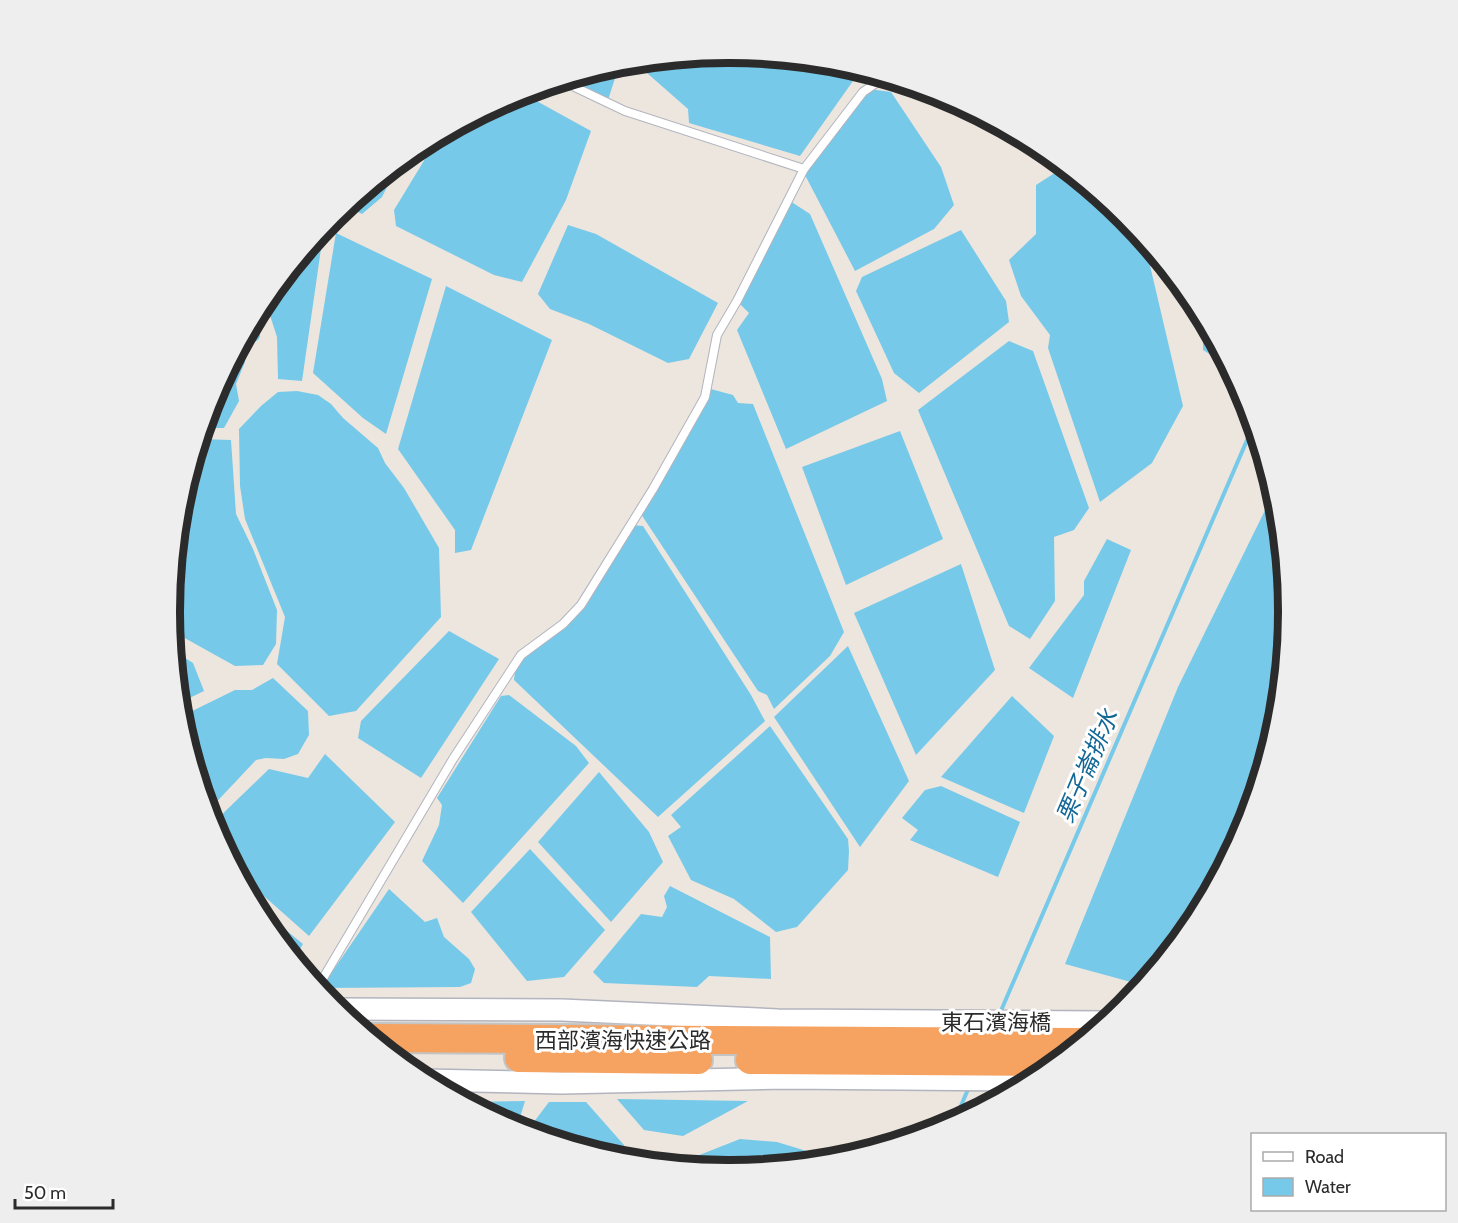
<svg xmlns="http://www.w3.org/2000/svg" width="1458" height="1223" font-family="Cabin,'Noto Sans TC',sans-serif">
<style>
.water{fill:#77c9e9}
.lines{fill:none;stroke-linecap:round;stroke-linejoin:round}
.stream{stroke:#77c9e9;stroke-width:4}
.canal{stroke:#77c9e9;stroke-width:14}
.lane-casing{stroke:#b2b4be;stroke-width:10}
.secondary-casing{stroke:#b2b4be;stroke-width:24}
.highway-casing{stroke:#c4c4c4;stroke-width:32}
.lane{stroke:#fff;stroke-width:8}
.secondary{stroke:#fff;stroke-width:21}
.highway{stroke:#f6a260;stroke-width:28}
.labels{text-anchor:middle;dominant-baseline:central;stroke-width:6;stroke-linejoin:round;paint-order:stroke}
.street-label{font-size:22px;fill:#2b2b2b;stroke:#fff}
.water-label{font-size:24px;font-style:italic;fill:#146896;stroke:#fff}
.rim{fill:none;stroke:#2b2b2b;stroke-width:8}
</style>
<rect width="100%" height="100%" fill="#ece6de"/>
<g class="water">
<polygon points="729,53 809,60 853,81 800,156 689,123 688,109 647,73 650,60"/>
<polygon points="620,63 608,100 566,80"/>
<polygon points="869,89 891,92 941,167 954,205 934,229 855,271 805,175"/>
<polygon points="522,93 591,131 566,200 522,282 494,275 396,226 394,210 439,136 515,95"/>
<polygon points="399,163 382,197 362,214 346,206"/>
<polygon points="1064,167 1125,216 1144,240 1183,406 1152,463 1100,502 1048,348 1050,335 1021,296 1009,260 1036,234 1036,185"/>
<polygon points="790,201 810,214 882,379 887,401 786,449 737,330 749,313 737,301"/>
<polygon points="568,225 596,234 718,303 689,359 668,363 589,324 550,309 538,294"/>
<polygon points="324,228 302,381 278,379 277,337 265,300"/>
<polygon points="961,230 1006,301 1009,322 919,393 894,373 856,291 862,277"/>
<polygon points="336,233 432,279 386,434 363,418 313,373"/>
<polygon points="446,286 552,340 471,550 455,553 455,530 398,449"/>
<polygon points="1203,317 1225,360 1224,363 1203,350"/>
<polygon points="1009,341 1033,351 1089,508 1074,530 1054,537 1055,601 1030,639 1009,626 918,410"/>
<polygon points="241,345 245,362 236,384 239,401 224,428 203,428 213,397"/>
<polygon points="707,388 733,395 738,403 753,404 844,632 830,656 774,709 767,695 758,691 639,511"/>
<polygon points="297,391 318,395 331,404 343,418 378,448 385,463 404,488 439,548 441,617 356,711 329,716 277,664 285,617 245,519 240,486 239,429 261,406 278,392"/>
<polygon points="900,431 943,539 846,585 802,467"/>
<polygon points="200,439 231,440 236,514 253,549 277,610 276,644 263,665 235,666 172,631 170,611 181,502"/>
<polygon points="1274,492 1277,503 1288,612 1278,711 1210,891 1194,922 1142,985 1065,964 1178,687"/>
<polygon points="631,525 643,526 751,695 765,721 658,817 514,680 516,662 572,614"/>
<polygon points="1107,539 1131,550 1073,698 1029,668 1084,595 1084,581"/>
<polygon points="961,564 995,670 916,755 854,613"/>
<polygon points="449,631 499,659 421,778 358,738 361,721"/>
<polygon points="848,646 909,781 860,847 774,717"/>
<polygon points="174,651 193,663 204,691 179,703"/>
<polygon points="273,678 308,711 309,735 298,754 284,759 266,758 256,760 208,811 180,717 235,690 252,690"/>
<polygon points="509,695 576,746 589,763 463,903 422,861 439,825 442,805 437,798 501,696"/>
<polygon points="1012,696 1054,736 1024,813 941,777"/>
<polygon points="770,726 848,839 849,851 848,870 797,927 776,932 734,899 691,880 668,836 681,827 671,815"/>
<polygon points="325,754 395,822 309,936 239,874 212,824 269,769 308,778"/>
<polygon points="599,772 649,832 663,862 611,922 538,842"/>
<polygon points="941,786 1020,822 998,877 910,840 918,830 902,818 925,790"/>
<polygon points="530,849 605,930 564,977 527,981 471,912"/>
<polygon points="670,886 770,937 771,979 709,976 697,987 604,983 593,972 641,914 662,917 667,907 664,896"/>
<polygon points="389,889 425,922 437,918 444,937 469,959 475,969 471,983 460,987 321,988"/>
<polygon points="255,905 303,944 294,959 264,922"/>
<polygon points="617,1099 748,1101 683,1136 644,1130"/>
<polygon points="525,1101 518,1124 515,1128 466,1102"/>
<polygon points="549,1102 586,1102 624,1145 628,1159 626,1160 620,1160 527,1131"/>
<polygon points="740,1139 777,1142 836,1160 729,1170 674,1165"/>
</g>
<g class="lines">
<g class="stream">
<polyline points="1000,1013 1254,424"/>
<polyline points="954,1122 969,1087"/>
</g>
<polyline class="canal" points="250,327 253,335"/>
<g class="lane-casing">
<g id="lane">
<polyline points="562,81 625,111 804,169"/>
<polyline points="316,985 322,980 453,759 521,655 563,624 581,605 653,489 705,397 717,335 737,301 804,169 863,92 885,77"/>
</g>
</g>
<g class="secondary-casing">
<g id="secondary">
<polyline points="336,1009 562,1010 778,1020 1105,1022"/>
<polyline points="425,1080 562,1083 783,1078 1033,1080"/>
</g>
</g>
<g class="highway-casing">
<g id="highway">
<polyline points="371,1038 1082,1042"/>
<polyline points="519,1058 698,1060"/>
<polyline points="750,1060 1057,1062"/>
</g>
</g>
<use href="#lane" class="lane"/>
<use href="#secondary" class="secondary"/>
<use href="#highway" class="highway"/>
</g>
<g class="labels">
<g class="street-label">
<text x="996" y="1022">東石濱海橋</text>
<text x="623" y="1040">西部濱海快速公路</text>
</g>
<g class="water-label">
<text transform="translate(1087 766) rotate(-67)">栗子崙排水</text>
</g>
</g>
<path d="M0 0H1458V1223H0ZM728 63H730A548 548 0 0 1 1278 611V612A548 548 0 0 1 730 1160H728A548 548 0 0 1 180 612V611A548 548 0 0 1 728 63Z" fill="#eee" fill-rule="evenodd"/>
<path class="rim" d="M728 63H730A548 548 0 0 1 1278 611V612A548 548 0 0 1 730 1160H728A548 548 0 0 1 180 612V611A548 548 0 0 1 728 63Z"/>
<rect x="1251" y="1133" width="195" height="78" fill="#ffffff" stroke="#aaaaaa" stroke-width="1.5"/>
<rect x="1263" y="1152" width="30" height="9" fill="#ffffff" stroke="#aaaaaa" stroke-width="1.5"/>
<text x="1305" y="1163" font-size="18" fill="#2b2b2b">Road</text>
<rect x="1263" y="1178" width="30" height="18" fill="#77c9e9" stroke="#aaaaaa" stroke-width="1.5"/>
<text x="1305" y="1193" font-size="18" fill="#2b2b2b">Water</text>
<path d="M15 1199v9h98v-9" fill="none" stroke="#2b2b2b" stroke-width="3"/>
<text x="24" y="1199" font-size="18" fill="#2b2b2b" stroke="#ffffff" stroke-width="4.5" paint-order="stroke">50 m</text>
</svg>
